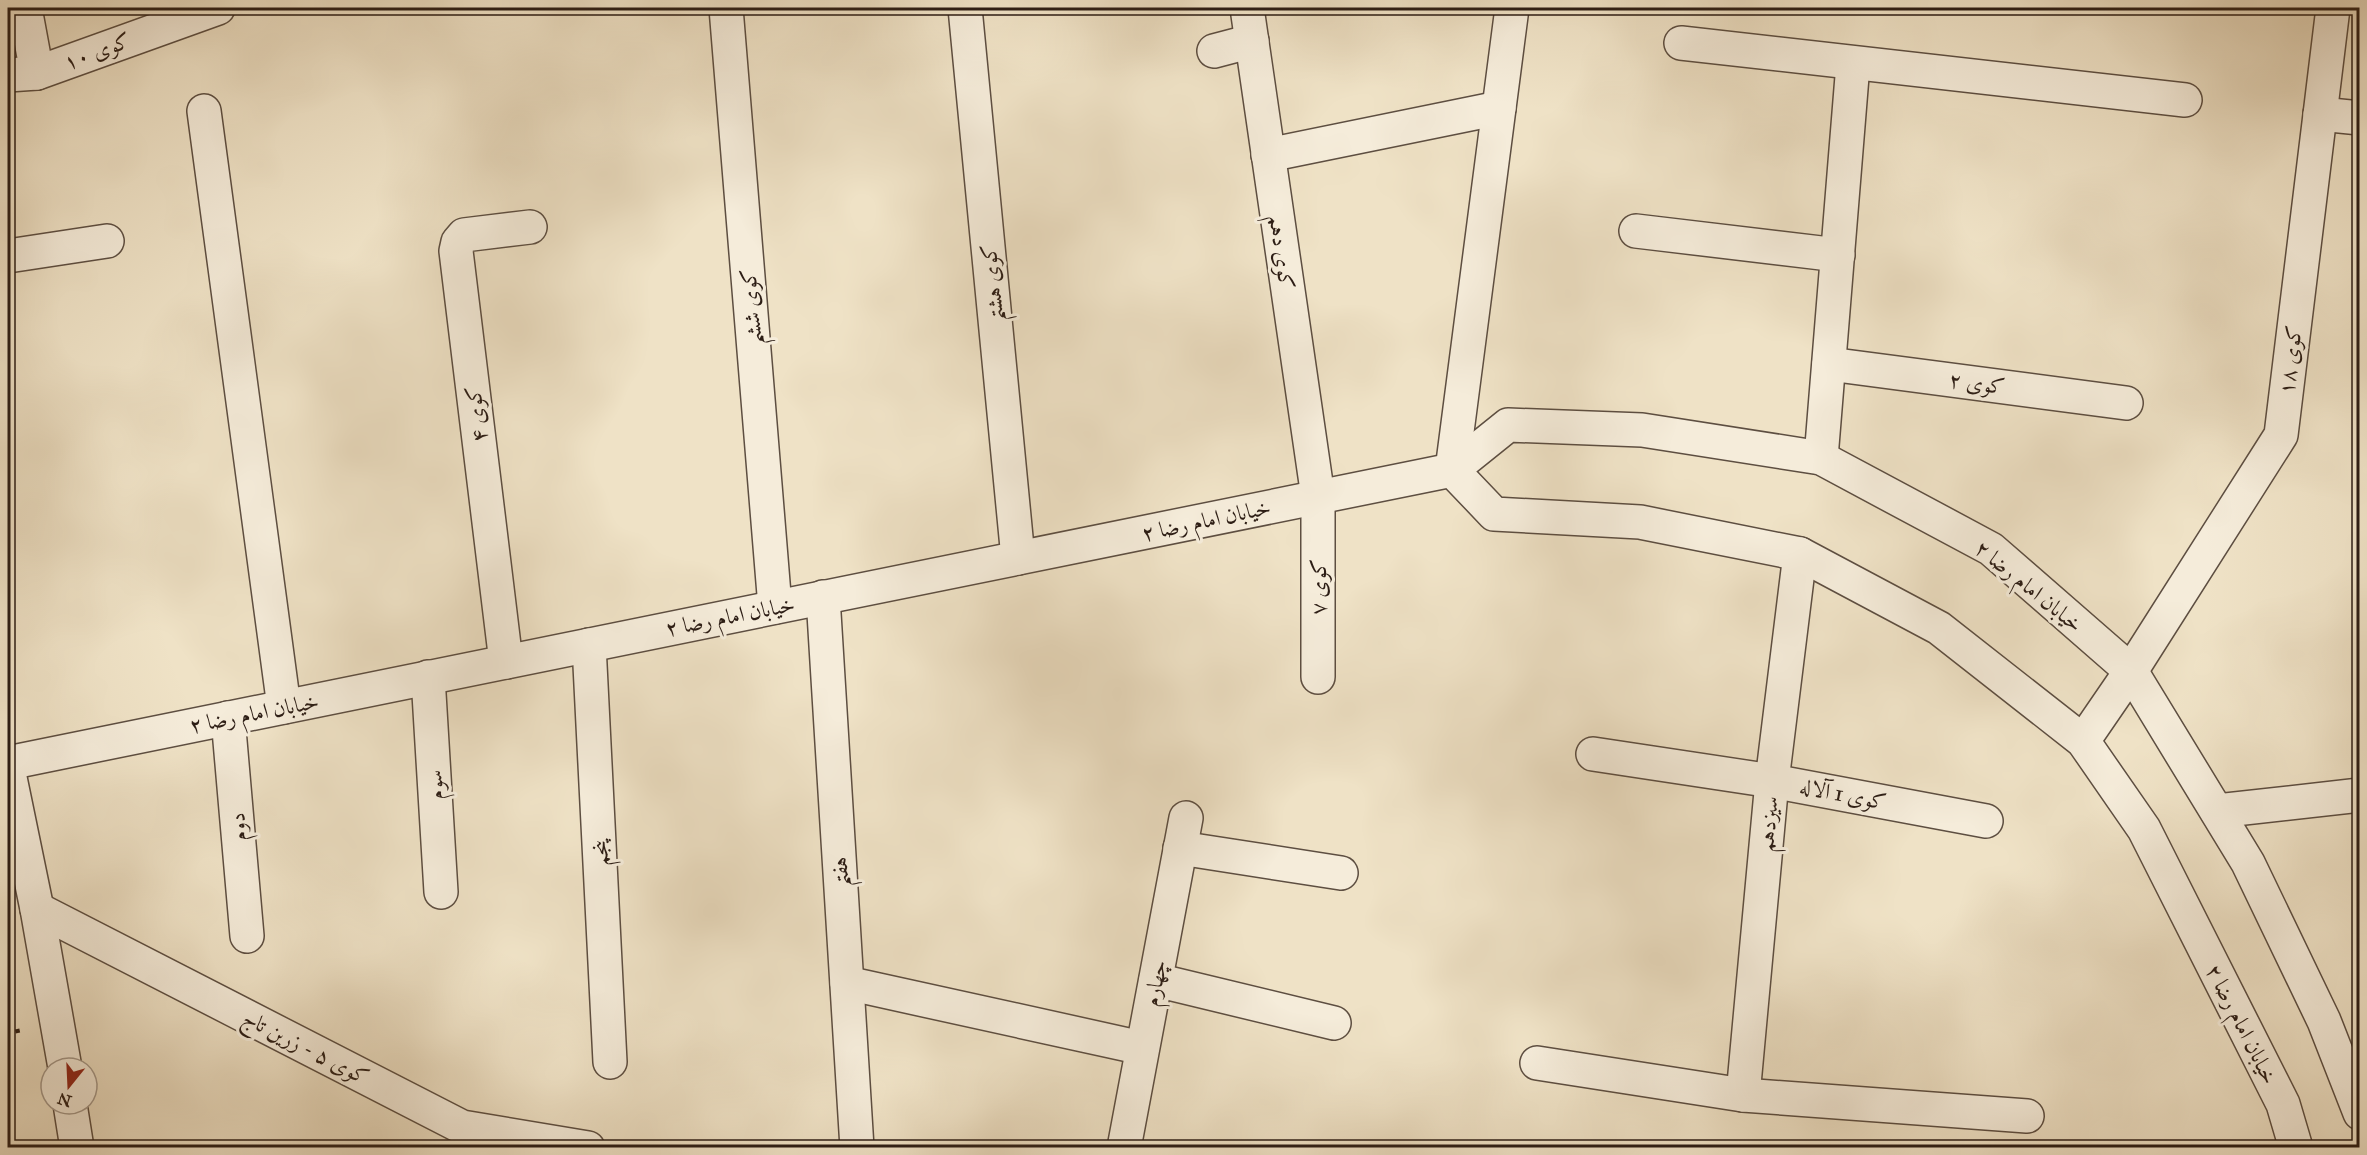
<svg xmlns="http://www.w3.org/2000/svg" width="2367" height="1155" font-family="'IM FELL Great Primer',Amiri,serif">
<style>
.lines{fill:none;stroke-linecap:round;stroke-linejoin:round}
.minor-casing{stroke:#5d4e41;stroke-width:36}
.tertiary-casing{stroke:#5d4e41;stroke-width:36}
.path{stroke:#2c1d15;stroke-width:4;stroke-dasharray:4.5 3;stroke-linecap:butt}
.minor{stroke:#f5ecda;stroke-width:33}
.tertiary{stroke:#f5ecda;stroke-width:33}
.labels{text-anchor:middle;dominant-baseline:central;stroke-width:6;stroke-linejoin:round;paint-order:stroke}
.street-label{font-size:22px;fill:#2c1d15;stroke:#f5ecda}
</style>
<rect width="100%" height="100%" fill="#efe2c6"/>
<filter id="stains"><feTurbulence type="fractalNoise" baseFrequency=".00333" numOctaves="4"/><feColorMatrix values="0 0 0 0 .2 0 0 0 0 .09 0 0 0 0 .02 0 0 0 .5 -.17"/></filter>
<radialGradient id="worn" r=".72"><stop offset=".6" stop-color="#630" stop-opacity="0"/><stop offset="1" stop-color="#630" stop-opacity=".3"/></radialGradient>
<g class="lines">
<g class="minor-casing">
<g id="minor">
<polyline points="25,8 37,73"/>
<polyline points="726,8 775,607"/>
<polyline points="965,8 1018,558"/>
<polyline points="1247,8 1318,497 1318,677"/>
<polyline points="1681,43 2185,100"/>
<polyline points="1214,51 1252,41"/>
<polyline points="204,111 284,707"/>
<polyline points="2320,114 2360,118"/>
<polyline points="1268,155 1499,108"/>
<polyline points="1636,231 1838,255"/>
<polyline points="8,256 107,241"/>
<polyline points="1829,364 2126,403"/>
<polyline points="1821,458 1853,64"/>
<polyline points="1452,470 1512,8"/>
<polyline points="823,597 857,1148"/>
<polyline points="589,645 610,1062"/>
<polyline points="506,662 456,251 458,242 464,235 530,227"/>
<polyline points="428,677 441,892"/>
<polyline points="228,718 247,936"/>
<polyline points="2083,741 2131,671 2281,435 2333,8"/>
<polyline points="1593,754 1772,781 1986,821"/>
<polyline points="2217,811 2360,795"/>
<polyline points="1180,848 1341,873"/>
<polyline points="37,909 462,1127 588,1148"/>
<polyline points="1156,980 1334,1023"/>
<polyline points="847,983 1142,1048"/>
<polyline points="1537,1063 1743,1095 2027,1116"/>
<polyline points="1743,1095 1772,781 1800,554"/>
<polyline points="1124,1148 1186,818"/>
</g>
</g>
<g class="tertiary-casing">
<g id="tertiary">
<polyline points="8,75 37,73 218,8"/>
<polyline points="1452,470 1494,514 1640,522 1800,554 1939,628 2083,741 2144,829 2283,1104 2296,1148"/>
<polyline points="8,763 1452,470 1508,425 1642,430 1821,458 1991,549 2131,671 2248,863 2324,1021 2360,1113"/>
<polyline points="8,768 37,909 65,1068"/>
<polyline points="70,1104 77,1148"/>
</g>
</g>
<polyline class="path" points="8,1033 22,1030"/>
<use href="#minor" class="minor"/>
<use href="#tertiary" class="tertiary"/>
</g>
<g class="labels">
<g class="street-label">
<text transform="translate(97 51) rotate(-20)">کوی ۱۰</text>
<text transform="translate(1282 252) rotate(82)">کوی دهم</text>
<text transform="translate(992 283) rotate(-96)">کوی هشتم</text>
<text transform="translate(751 307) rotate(-95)">کوی ششم</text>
<text transform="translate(2290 360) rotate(-83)">کوی ۱۸</text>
<text transform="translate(1977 383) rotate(8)">کوی ۲</text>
<text transform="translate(476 414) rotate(-97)">کوی ۴</text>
<text transform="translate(1206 520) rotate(-12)">خیابان امام رضا ۲</text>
<text transform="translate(2029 586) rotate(39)">خیابان امام رضا ۲</text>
<text transform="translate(1318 587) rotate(-90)">کوی ۷</text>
<text transform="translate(730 616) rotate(-11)">خیابان امام رضا ۲</text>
<text transform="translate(254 713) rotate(-11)">خیابان امام رضا ۲</text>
<text transform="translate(435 785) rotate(-94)">سوم</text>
<text transform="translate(1843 794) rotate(11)">کوی 1 آلاله</text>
<text transform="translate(1768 824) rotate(-85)">سیزدهم</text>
<text transform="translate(238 827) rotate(-95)">دوم</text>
<text transform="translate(600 853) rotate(-93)">پنجم</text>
<text transform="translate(840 872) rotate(-94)">هفتم</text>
<text transform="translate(1155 983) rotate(-79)">چهارم</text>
<text transform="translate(2242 1024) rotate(63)">خیابان امام رضا ۲</text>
<text transform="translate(306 1047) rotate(27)">کوی ۵ - زرین تاج</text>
</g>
</g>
<rect width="2367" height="1155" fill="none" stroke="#efe2c6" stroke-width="30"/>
<rect x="9" y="9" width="2349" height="1137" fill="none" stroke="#2c1d15" stroke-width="3"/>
<rect x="15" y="15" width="2337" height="1125" fill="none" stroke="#2c1d15" stroke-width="1.5"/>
<g transform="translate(69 1086) rotate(198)"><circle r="28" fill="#f5ecda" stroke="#a5998b" stroke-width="1.5"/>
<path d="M0-4.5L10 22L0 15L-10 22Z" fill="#8f2418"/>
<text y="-9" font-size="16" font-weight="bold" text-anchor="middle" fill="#2c1d15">N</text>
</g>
<rect width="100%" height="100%" filter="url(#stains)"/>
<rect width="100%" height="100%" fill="url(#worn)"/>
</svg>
